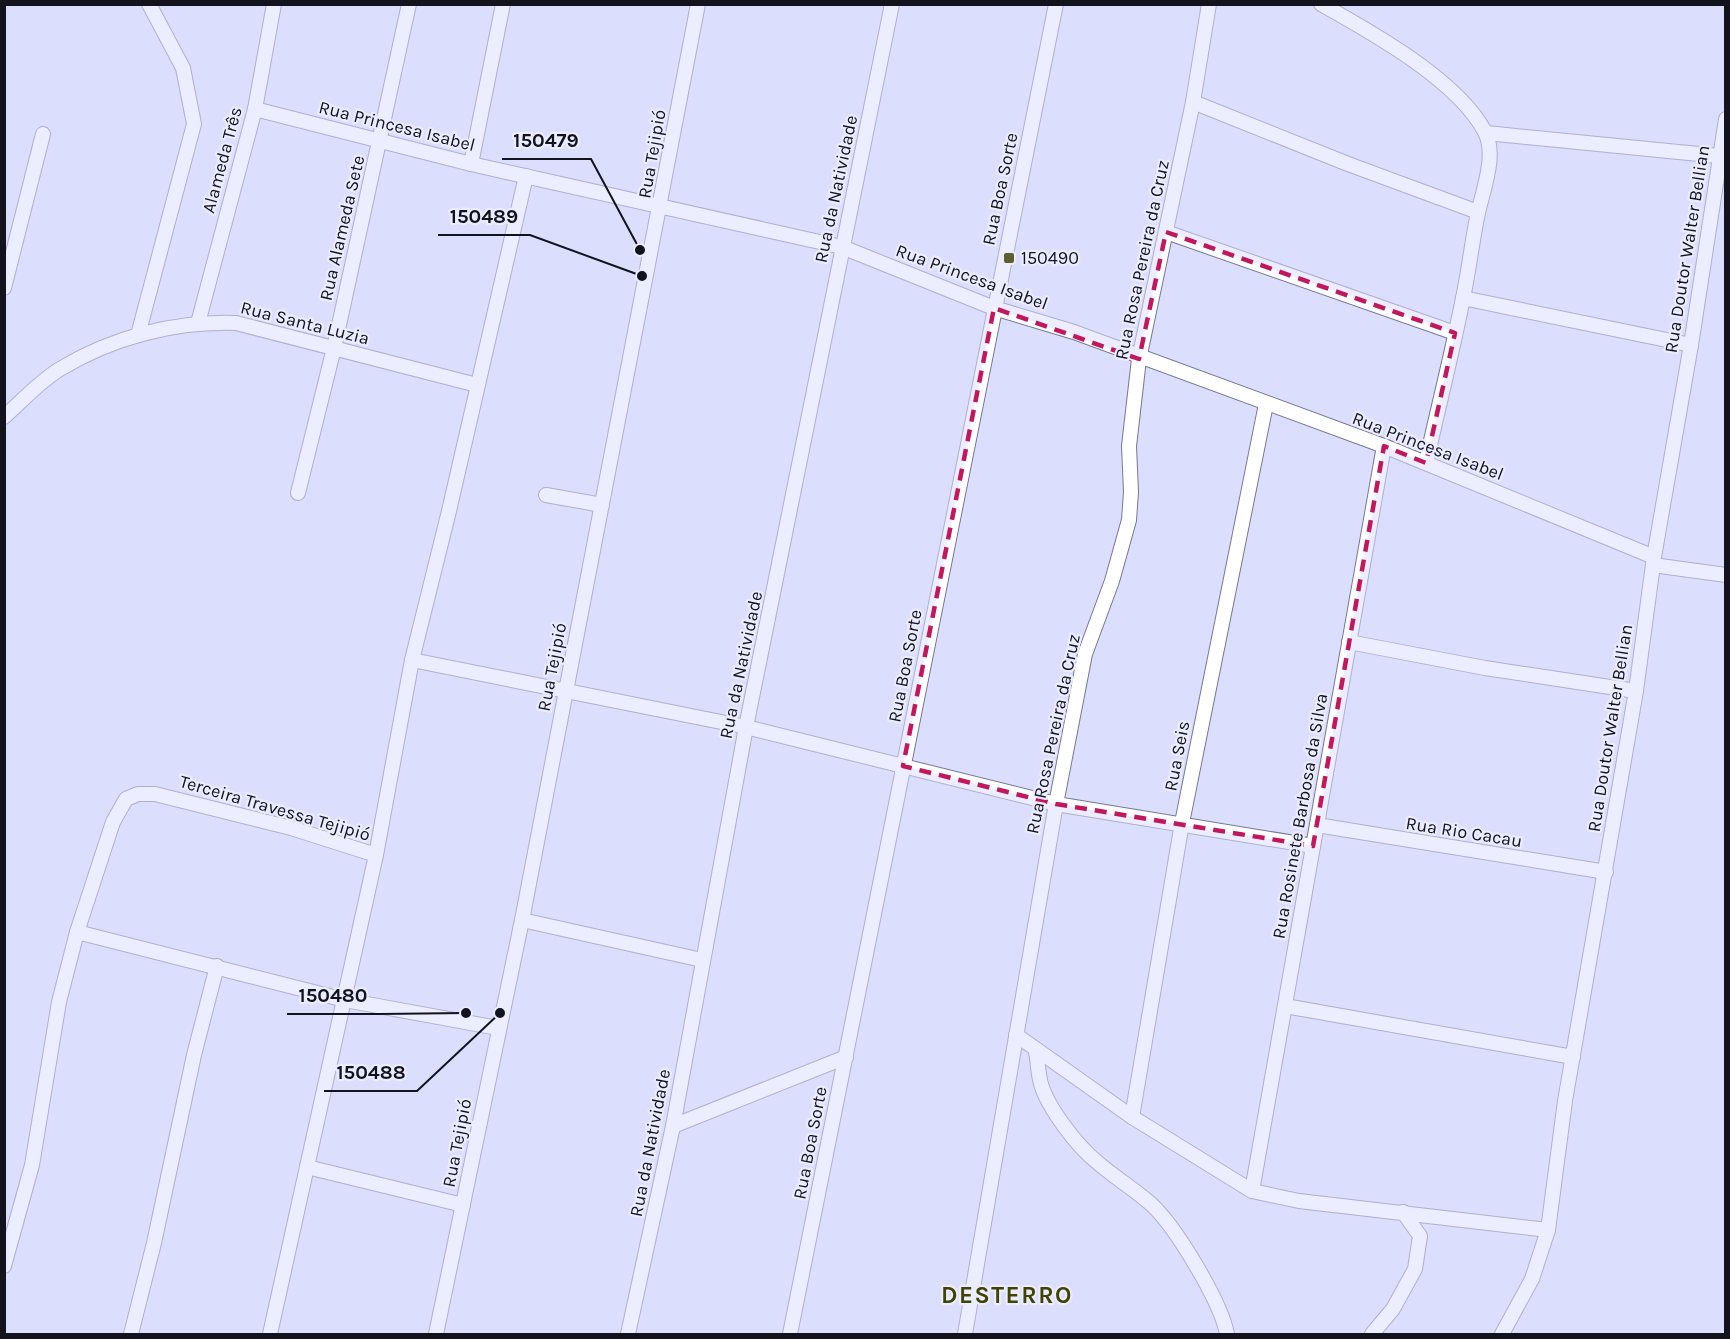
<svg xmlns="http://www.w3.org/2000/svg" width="1730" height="1339" font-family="Karla,sans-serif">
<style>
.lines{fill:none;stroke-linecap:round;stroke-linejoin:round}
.street-casing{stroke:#767893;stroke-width:16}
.street{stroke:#fff;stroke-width:14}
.marked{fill:none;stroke:#c2185b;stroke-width:4.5;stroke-dasharray:12 8;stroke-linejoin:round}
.poi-dot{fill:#5d602d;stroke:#ebecff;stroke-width:2}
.labels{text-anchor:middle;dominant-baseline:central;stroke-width:4.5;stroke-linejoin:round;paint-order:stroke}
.street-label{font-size:18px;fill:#12131d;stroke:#ebecff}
.poi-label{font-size:18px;fill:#12131d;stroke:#ebecff;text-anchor:start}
.district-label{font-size:24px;font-weight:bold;letter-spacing:1.5px;fill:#414302;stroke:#ebecff}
.leader{fill:none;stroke:#12131d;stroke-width:2}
.callout-dot{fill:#12131d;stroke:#ebecff;stroke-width:2}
.callout-label{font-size:20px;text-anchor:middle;font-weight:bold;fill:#12131d;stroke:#ebecff;stroke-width:4.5;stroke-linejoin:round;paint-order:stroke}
</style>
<rect width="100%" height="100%" fill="#dcdefd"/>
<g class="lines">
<g class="street-casing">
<g id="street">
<path d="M1321,4C1371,32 1458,80 1485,132C1497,155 1483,190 1478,213C1472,241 1469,270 1463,298C1452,354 1438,408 1426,463"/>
<polyline points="1193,102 1348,164 1478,212"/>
<polyline points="255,109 471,164 842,247 994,308 1074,332 1384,446 1654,557"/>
<polyline points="1486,133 1719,156"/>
<polyline points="471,164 503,4"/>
<polyline points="1166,232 1455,333"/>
<polyline points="4,288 43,134"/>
<polyline points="1463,298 1691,345"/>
<polyline points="198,323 255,109 274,4"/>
<polyline points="138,335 194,124 183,68 149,4"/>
<path d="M4,417C22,401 40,381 60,369C113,337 175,321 236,323L477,385"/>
<polyline points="298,493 334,348 409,4"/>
<polyline points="546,495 602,505"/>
<polyline points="1653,565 1726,575"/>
<polyline points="1349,642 1485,668 1636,691"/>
<polyline points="412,660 746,727 1056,804 1313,846"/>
<polyline points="1317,825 1606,872"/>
<polyline points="522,920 702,960"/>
<polyline points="77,932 345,1000 498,1028"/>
<polyline points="1285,1006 1573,1057"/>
<polyline points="1016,1035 1132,1117 1252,1191 1299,1201 1548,1230"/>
<path d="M1036,1052C1038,1062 1038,1074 1041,1084C1048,1108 1077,1146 1097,1162C1114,1177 1134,1189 1151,1204C1176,1227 1221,1302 1227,1334"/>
<polyline points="1132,1117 1182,823 1266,404"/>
<polyline points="673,1126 846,1057"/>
<polyline points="307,1167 463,1205"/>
<polyline points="1252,1191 1384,446"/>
<polyline points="4,1266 32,1165 59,1002 77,932 113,822 126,799 138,794 155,794 291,828 376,855"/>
<polyline points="131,1334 154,1243 194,1055 217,966"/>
<polyline points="270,1334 376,855 412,660 449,511 526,176"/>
<polyline points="436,1334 522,920 698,4"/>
<polyline points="628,1334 673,1126 746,727 892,4"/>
<polyline points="790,1334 1056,4"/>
<polyline points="965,1334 1056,804 1085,654 1112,581 1129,520 1131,492 1129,446 1139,359 1193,102 1209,4"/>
<polyline points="1372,1334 1393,1309 1415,1269 1420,1236 1403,1212"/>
<polyline points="1502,1334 1532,1279 1548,1230 1565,1101 1636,691 1654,557 1691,345 1726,119"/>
</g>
</g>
<use href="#street" class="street"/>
</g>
<path d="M0 0H1730V1339H0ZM1166,232L1455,333L1426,463L1384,446L1313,846L1056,804L903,766L994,308L1139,359Z" fill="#dcdefd" fill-opacity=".55" fill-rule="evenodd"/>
<path class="marked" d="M1166,232L1455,333L1426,463L1384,446L1313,846L1056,804L903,766L994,308L1139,359Z"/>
<rect class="poi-dot" x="1003" y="252" width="12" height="12" rx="3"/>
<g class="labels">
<g class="street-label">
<text transform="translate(397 126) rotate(14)">Rua Princesa Isabel</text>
<text transform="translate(652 154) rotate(-80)">Rua Tejipió</text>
<text transform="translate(222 160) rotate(-75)">Alameda Três</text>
<text transform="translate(836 189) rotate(-78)">Rua da Natividade</text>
<text transform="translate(1000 189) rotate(-78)">Rua Boa Sorte</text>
<text transform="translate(342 228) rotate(-77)">Rua Alameda Sete</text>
<text transform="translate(1687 249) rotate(-81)">Rua Doutor Walter Bellian</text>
<text transform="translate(1142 260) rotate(-78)">Rua Rosa Pereira da Cruz</text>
<text transform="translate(972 277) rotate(20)">Rua Princesa Isabel</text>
<text transform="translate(305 323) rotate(14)">Rua Santa Luzia</text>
<text transform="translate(1428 446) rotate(21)">Rua Princesa Isabel</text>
<text transform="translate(741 665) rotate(-78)">Rua da Natividade</text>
<text transform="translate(905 666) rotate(-79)">Rua Boa Sorte</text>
<text transform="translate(552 667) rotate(-79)">Rua Tejipió</text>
<text transform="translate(1610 728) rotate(-81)">Rua Doutor Walter Bellian</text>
<text transform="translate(1053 734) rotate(-78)">Rua Rosa Pereira da Cruz</text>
<text transform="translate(1177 756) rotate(-79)">Rua Seis</text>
<text transform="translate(275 808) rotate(16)">Terceira Travessa Tejipió</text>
<text transform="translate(1300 816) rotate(-80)">Rua Rosinete Barbosa da Silva</text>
<text transform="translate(1464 832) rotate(9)">Rua Rio Cacau</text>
<text transform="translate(457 1143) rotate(-79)">Rua Tejipió</text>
<text transform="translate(650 1143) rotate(-79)">Rua da Natividade</text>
<text transform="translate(810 1143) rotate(-79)">Rua Boa Sorte</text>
</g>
<g class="poi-label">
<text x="1021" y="258">150490</text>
</g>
<g class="district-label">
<text x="1007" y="1295">DESTERRO</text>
</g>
</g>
<path class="leader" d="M640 250L591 159H502M642 276L530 235H438M466 1013L380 1014H287M500 1013L417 1091H324"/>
<g class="callout-dot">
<circle cx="640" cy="250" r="6"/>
<circle cx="642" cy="276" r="6"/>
<circle cx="466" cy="1013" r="6"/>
<circle cx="500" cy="1013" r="6"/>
</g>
<g class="callout-label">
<text x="546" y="147">150479</text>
<text x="484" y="223">150489</text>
<text x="333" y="1002">150480</text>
<text x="371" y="1079">150488</text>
</g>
<rect width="1730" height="1339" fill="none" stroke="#12131d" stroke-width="12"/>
</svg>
